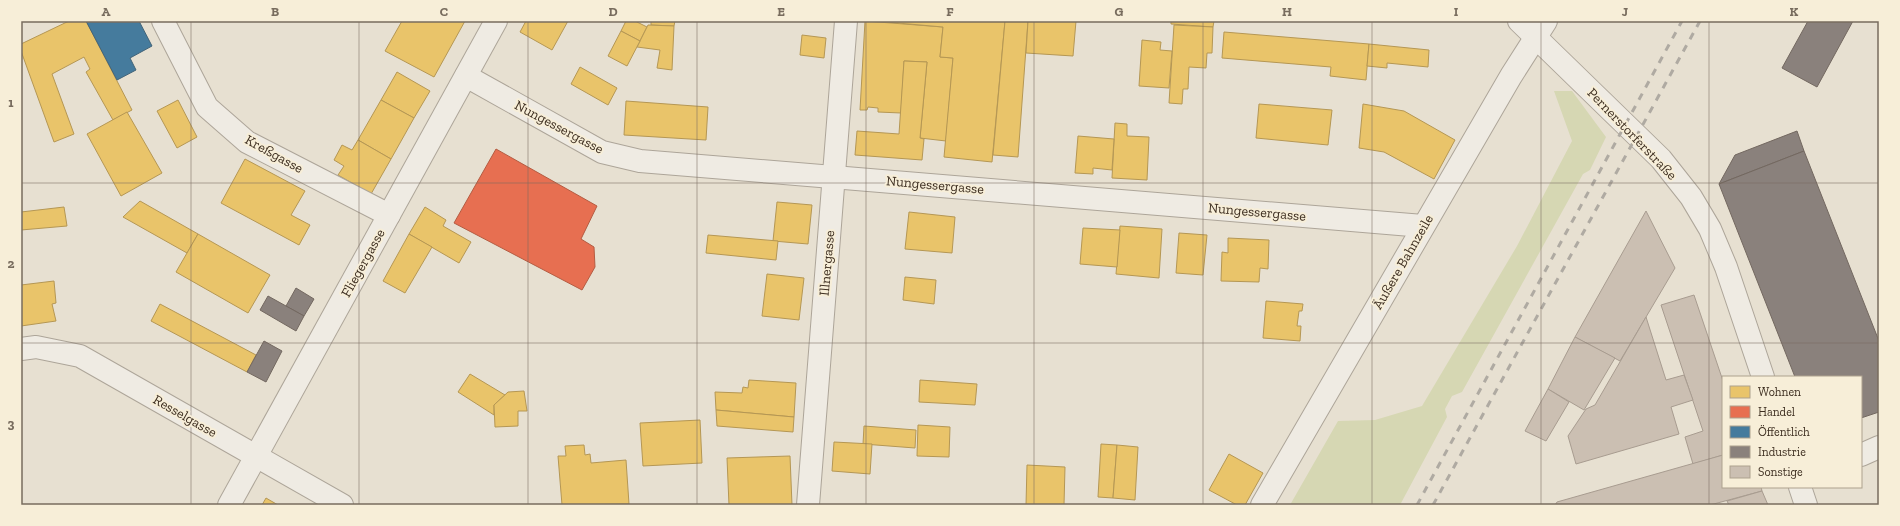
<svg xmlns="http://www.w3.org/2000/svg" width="1900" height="526" font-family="'Zilla Slab',serif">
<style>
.green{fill:#d6d7b3}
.homes{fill:#e9c46a;stroke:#b59754}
.shops{fill:#e76f51;stroke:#b45c42}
.public{fill:#457b9d;stroke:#436478}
.industry{fill:#8a817c;stroke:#736860}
.building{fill:#cbbfb2;stroke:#a89c90}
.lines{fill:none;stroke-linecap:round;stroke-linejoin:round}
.street-casing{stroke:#ada599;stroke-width:24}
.street{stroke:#efebe3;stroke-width:22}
.rail{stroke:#afaaa2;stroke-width:3;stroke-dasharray:7 7;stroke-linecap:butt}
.grid{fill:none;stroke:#786c5e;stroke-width:1;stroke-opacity:0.55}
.labels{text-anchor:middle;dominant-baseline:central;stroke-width:4;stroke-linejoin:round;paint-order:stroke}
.street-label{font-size:14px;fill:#3d2e20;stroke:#f7eed8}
.neatline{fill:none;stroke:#786c5e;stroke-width:1.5}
.grid-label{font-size:13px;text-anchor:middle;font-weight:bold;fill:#786c5e}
</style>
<rect width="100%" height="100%" fill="#e7e0d1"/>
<polygon class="green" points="1554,91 1572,91 1606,137 1590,170 1583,174 1462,392 1452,396 1445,409 1447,417 1400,505 1290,505 1338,421 1375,420 1422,406 1517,246 1572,141"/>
<g class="homes">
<polygon points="69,21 86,21 132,110 113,120 86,72 90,69 84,57 52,74 74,134 54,142 21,51 21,44"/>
<polygon points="402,21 465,21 434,77 385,51"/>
<polygon points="526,21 568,21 552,50 520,32"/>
<polygon points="626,21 635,21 647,27 640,41 621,31"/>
<polygon points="651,21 675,21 674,26 651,25"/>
<polygon points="865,21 943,27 940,57 953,58 946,141 920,138 927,62 904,61 901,113 878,112 878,108 868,107 867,110 860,110"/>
<polygon points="875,21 1005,21 992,162 944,157 953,58 940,57 943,27"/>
<polygon points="1005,21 1028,21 1018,157 993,155"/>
<polygon points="1028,21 1076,21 1073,56 1026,53"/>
<polygon points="1171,21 1214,21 1213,27 1171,24"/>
<polygon points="648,25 674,26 672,70 657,68 660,50 637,47"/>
<polygon points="1174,25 1213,27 1212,53 1207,53 1206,68 1189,67 1188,89 1183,89 1182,104 1169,103"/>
<polygon points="621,31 640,41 627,66 608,56"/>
<polygon points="1224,32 1369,44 1366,80 1330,76 1331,67 1222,58"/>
<polygon points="802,35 826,38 824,58 800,55"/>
<polygon points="1142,40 1161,42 1160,50 1172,51 1169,88 1139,86"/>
<polygon points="1369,44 1429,50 1428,67 1387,63 1387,68 1367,66"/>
<polygon points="904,61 927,62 920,138 924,139 922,160 855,155 857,131 899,134"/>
<polygon points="580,67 617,88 608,105 571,84"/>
<polygon points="397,72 430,91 414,118 381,100"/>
<polygon points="178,100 197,137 177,148 157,111"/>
<polygon points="381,100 414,118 391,159 358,140"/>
<polygon points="626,101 708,107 706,140 624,135"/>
<polygon points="1259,104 1332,110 1328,145 1256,138"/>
<polygon points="1363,104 1404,111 1455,140 1434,179 1384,152 1359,148"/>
<polygon points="127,112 162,173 121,196 87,134"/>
<polygon points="1115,123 1127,124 1127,136 1149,137 1147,180 1112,178"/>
<polygon points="1078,136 1114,139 1112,170 1093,168 1093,174 1075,173"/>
<polygon points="358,140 391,159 371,194 338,175 344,166 334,160 342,145 352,150"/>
<polygon points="245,159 305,191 291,215 310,225 299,245 221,203"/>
<polygon points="140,201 198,234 187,253 123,217"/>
<polygon points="777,202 812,205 808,244 773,241"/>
<polygon points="64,207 67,226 21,230 21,212"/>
<polygon points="425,207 446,220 443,226 471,242 459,263 409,234"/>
<polygon points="909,212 955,217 952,253 905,249"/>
<polygon points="1120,226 1162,229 1159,278 1116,274"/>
<polygon points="1083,228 1120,230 1117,267 1080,264"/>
<polygon points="1179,233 1207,235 1203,275 1176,273"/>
<polygon points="198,234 270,275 248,313 176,272"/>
<polygon points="409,234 432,247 405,293 383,281"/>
<polygon points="708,235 778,241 776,260 706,253"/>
<polygon points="1228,238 1269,240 1268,269 1260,268 1259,282 1221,281 1222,252 1228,253"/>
<polygon points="767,274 804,278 799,320 762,316"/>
<polygon points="905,277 936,280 934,304 903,300"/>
<polygon points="54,281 56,303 52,304 56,321 21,326 21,285"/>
<polygon points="1266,301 1303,304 1302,311 1299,311 1297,326 1301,326 1300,341 1263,338"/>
<polygon points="160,304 256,355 247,372 151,321"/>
<polygon points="470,374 505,395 494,405 494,415 458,392"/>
<polygon points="749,380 796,383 794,417 716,410 715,392 742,393 743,387 748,388"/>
<polygon points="920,380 977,384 975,405 919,402"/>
<polygon points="524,391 527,411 518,411 518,426 495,427 494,405 508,392"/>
<polygon points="716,410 794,417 793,432 717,426"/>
<polygon points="700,420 702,463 643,466 640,423"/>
<polygon points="918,425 950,427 949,457 917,456"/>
<polygon points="864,426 916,430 915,448 863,444"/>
<polygon points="834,442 872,444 870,474 832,471"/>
<polygon points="1101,444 1117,445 1113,498 1098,497"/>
<polygon points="584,445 585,455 590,454 591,463 626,460 629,504 562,505 558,456 566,456 565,446"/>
<polygon points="1117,445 1138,447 1135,500 1113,498"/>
<polygon points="1229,454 1263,473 1245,505 1237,505 1209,490"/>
<polygon points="790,456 792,505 729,505 727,458"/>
<polygon points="1027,465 1065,467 1064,505 1026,505"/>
<polygon points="266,498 278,505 262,505"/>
</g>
<polygon class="shops" points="496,149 597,206 581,239 594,247 595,267 582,290 454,223"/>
<polygon class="public" points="86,21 139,21 152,46 130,58 136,70 117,80"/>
<g class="industry">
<polygon points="1808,21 1853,21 1817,87 1782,68"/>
<polygon points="1797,131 1804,151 1719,184 1735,155"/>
<polygon points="1804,151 1879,341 1879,412 1861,418 1861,377 1795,377 1719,184"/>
<polygon points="296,288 314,299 304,316 286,306"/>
<polygon points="268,296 304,316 296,331 260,310"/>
<polygon points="264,341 282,351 266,382 247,372"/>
</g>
<g class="building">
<polygon points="1646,211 1675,268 1620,361 1575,337"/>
<polygon points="1694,295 1723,381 1723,455 1693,464 1685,437 1703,431 1661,305"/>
<polygon points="1646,317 1666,380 1684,375 1693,400 1671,407 1679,434 1576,464 1568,436 1586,409 1595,405"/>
<polygon points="1575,337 1615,358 1584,410 1548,389"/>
<polygon points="1548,389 1569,402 1546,441 1525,431"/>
<polygon points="1723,455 1723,487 1761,487 1762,491 1710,505 1555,505 1557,502"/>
<polygon points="1762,491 1768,505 1729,505 1727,501"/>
</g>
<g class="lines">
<g class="street-casing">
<g id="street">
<polyline points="163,21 207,107 247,142 389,215"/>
<polyline points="1519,21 1661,159 1691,197 1710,229 1726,267 1763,377"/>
<polyline points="466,76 602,152 640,161 1423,226"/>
<polyline points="21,349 36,347 80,356 342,505"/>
<polyline points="1861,455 1879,447"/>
<polyline points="1800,487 1806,505"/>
<polyline points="229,505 496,21"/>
<polyline points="808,505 846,21"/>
<polyline points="1262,505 1511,76 1546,21"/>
</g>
</g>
<use href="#street" class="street"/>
<g class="rail">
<polyline points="1417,505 1682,21"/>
<polyline points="1433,505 1700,21"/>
</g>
</g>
<path class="grid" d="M191,21V505M359,21V505M528,21V505M697,21V505M866,21V505M1034,21V505M1203,21V505M1372,21V505M1541,21V505M1709,21V505M21,183H1879M21,343H1879"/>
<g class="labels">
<g class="street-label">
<text transform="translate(559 127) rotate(28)">Nungessergasse</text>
<text transform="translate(1632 134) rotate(46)">Pernerstorferstraße</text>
<text transform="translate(274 154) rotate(29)">Kreßgasse</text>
<text transform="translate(935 185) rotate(5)">Nungessergasse</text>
<text transform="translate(1257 212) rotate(5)">Nungessergasse</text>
<text transform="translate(1403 262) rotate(-60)">Äußere Bahnzeile</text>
<text transform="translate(363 263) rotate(-61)">Fliegergasse</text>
<text transform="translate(827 263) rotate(-85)">Illnergasse</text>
<text transform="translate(185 416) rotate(30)">Resselgasse</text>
</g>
</g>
<rect width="1900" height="526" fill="none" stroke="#f7eed8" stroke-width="44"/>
<rect x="1722" y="376" width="140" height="112" fill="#f7eed8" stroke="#ada18e"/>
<rect x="1730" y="386" width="20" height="12" fill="#e9c46a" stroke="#ada18e"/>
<text x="1758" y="396" font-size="12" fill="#3d2e20">Wohnen</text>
<rect x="1730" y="406" width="20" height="12" fill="#e76f51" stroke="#ada18e"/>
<text x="1758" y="416" font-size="12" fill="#3d2e20">Handel</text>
<rect x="1730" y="426" width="20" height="12" fill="#457b9d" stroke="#ada18e"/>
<text x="1758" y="436" font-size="12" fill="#3d2e20">Öffentlich</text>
<rect x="1730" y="446" width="20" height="12" fill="#8a817c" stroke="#ada18e"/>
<text x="1758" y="456" font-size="12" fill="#3d2e20">Industrie</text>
<rect x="1730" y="466" width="20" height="12" fill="#cbbfb2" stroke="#ada18e"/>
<text x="1758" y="476" font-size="12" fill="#3d2e20">Sonstige</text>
<rect x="22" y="22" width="1856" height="482" class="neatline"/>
<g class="grid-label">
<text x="106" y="16">A</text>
<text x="275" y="16">B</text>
<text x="444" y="16">C</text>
<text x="613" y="16">D</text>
<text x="781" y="16">E</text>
<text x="950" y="16">F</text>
<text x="1119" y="16">G</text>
<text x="1287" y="16">H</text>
<text x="1456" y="16">I</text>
<text x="1625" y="16">J</text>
<text x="1794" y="16">K</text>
<text x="11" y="107">1</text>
<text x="11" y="268">2</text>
<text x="11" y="428">3</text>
</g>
</svg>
